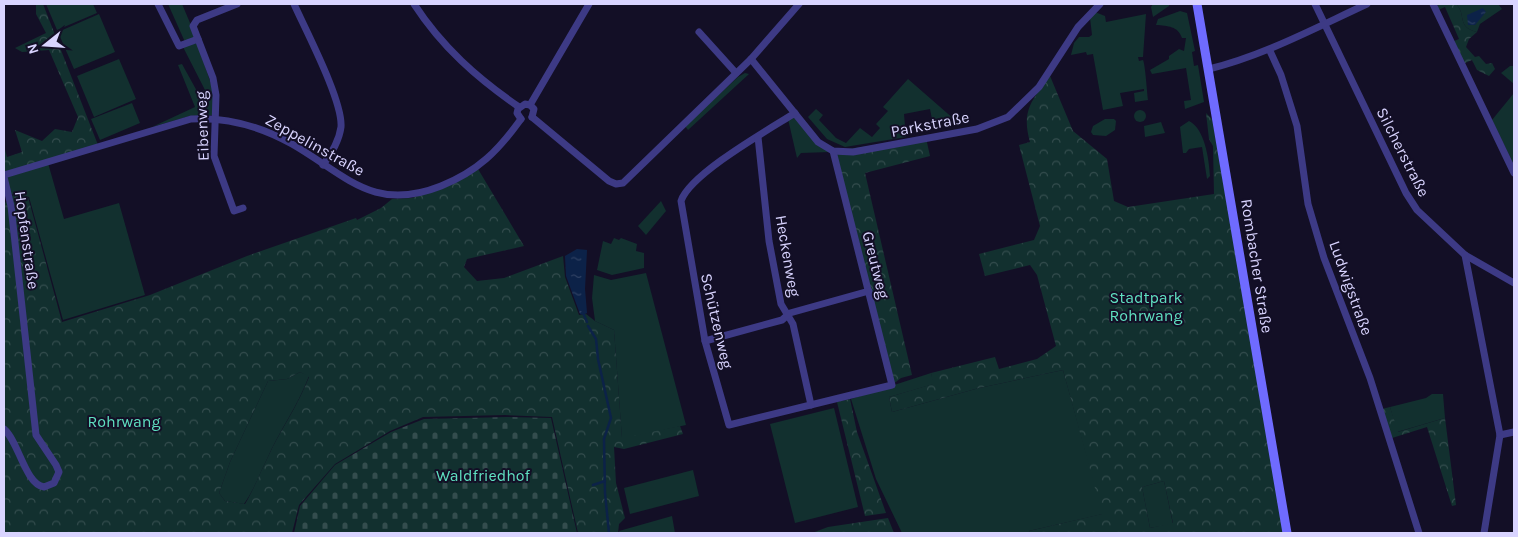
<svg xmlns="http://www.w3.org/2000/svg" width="1518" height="537" font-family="Karla,sans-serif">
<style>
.green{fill:#12302f}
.forest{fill:url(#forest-crowns);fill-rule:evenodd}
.cemetery{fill:url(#cemetery-stones)}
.water{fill:url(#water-ripples)}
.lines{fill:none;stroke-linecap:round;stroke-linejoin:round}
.stream{stroke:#0c2248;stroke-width:2.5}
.street{stroke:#3d3a85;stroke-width:7}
.secondary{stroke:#6f6bff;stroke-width:9}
.labels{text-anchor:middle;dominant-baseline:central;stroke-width:4;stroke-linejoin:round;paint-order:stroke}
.street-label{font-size:16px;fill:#d9d4ff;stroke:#130f26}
.park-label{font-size:16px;fill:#5fe0c0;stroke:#130f26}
</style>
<defs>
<pattern id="forest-crowns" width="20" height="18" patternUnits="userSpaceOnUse" patternTransform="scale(1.25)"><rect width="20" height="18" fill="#12302f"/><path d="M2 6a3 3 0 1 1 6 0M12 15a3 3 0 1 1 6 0" fill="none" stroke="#344d4e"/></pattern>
<pattern id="cemetery-stones" width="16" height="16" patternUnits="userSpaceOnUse" patternTransform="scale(1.25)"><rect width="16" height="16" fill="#12302f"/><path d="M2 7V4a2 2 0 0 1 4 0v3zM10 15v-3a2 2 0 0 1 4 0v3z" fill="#344d4e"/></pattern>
<pattern id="water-ripples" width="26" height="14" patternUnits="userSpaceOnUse" patternTransform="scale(1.25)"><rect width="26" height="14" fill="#0c2248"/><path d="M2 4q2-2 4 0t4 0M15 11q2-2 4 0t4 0" fill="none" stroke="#2f4163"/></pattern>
</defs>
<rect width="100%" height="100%" fill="#130f26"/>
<g class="green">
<polygon points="46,4 93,4 97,13 57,30"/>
<polygon points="168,4 182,4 196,37 185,42"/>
<polygon points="1153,4 1169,4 1169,6 1153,17 1151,7"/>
<path d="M1456,4H1498L1502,9L1480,24L1477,32C1456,27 1467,15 1456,4Z"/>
<path d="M1180,11L1187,13L1195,51L1192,52L1194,66L1198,65L1204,102L1185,109L1184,101L1191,100L1186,68L1152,74L1150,70L1169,59V56L1179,49L1184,51L1186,38H1182C1178,26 1168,26 1156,25L1158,19Z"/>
<path d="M1095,12L1105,16L1106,22L1146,14L1143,57H1138L1139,61L1143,60C1145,63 1147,91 1148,100L1135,102L1134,93L1144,91V89L1120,93L1123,106L1103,110L1093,54L1087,55L1086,52L1071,55L1074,43L1079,37H1089L1092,35L1090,18Z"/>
<polygon points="99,14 115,52 74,69 58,32"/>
<polygon points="197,42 212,87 215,115 190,116 152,127 195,107 178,65 182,64 198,93 205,90 183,47"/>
<polygon points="119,59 136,99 94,117 77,76"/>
<polygon points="1510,66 1514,66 1514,84 1501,73"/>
<polygon points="745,73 749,74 688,130 685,126 738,77"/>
<polygon points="908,79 955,120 933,124 930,109 904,114 906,137 845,147 827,139 808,117 816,109 823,115 819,120 836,138 846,143 860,128 872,137 880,128 876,124 888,111 883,107"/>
<polygon points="1514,93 1514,165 1492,120"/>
<polygon points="132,103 140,123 100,140 91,119"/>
<circle cx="1140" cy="116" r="6"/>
<polygon points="794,115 830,152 801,153 797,158 788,119"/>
<polygon points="1105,119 1114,119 1116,121 1115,130 1106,136 1093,135 1091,132 1093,126"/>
<path d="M1189,121C1205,129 1209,159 1210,176L1207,179L1202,147L1189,149L1186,153H1183L1180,127Z"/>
<polygon points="1161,122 1165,133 1145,137 1144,126"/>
<polygon points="48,163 64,219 119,203 145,295 63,320 29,197 9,194 7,176"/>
<polygon points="661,201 666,211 646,235 638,226"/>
<polygon points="614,238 619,240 621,238 637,244 636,251 644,253 644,268 612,275 597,270 603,241 611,244"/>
<polygon points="646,273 686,425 622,439 614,330 595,321 592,298 594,275 611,280"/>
<polygon points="1063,370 1103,514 1029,531 1031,533 902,533 876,479 851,399 931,373 934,384 889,397 892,412 979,388"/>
<path d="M300,372L309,376C297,408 280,429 267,459C259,475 254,490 244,504L225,501L219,493L230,462L268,381L287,379Z"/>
<polygon points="1432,394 1443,394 1445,418 1397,432 1390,407 1426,398"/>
<polygon points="834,408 858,507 795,523 770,424"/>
<polygon points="693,470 699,496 630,514 624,488"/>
<polygon points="1164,481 1173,524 1150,528 1142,487"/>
<polygon points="672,516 675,533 620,533 619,531"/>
</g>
<g class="forest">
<polygon points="36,4 43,4 98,145 5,172 4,146 7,157 22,152 15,130 42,141 55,129 72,132 78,117 49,50 22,52 15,48 46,33 36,14"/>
<path d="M1439,4H1456C1467,15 1456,27 1477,32L1469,39L1466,47L1475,57L1479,56L1486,64L1492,63L1495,69L1489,76L1477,70L1472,60L1463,64L1452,42L1459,39L1445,7L1438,10L1437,7Z"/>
<path d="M1050,76L1073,131L1107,159L1114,201L1128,207L1214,194L1213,146L1209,139L1206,113L1212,119L1285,533H1031L1029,531L1102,514L1063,370L979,388L892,412L889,397L933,384L931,373L995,357L999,369L1037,359L1056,346L1037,275L1030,265L985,276L979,254L1034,240L1040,226L1019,145L1030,142C1021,111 1032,100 1050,76ZM1164,481L1173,523L1150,528L1142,487Z"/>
<polygon points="926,138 930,156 865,173 912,375 901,378 892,385 833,151"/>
<path d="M478,169L524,246L467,259L464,267L477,281L504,278L563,256L565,277L579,315L586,314L595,321L614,330L622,438L680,426L683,434L624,449L614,447L616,483L625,518L619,524L618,533H578L552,417L505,415L423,417L390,431L335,464L299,505L292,533H4V204L13,195L28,197L62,322L150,295L247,256L356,218L357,220L381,208L392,199L412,198L450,185ZM300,372L309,377C297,408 280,430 267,459C259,475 254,489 245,504L225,501L219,493L230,462L268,381L287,379Z"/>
<polygon points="850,399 857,432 886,513 865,516 837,402"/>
<polygon points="1390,407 1398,432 1445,418 1456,505 1452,506 1427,427 1392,438 1382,409"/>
<polygon points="888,518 894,533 812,533 828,527"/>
</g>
<polygon class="cemetery" points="507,417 551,418 577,533 294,533 300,506 335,465 391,432 424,419"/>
<g class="water">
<polygon points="1483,8 1486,12 1475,25 1468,25 1467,15"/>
<polygon points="577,249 587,250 585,289 587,313 583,315 580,314 566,276 565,256"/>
</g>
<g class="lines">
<g class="stream">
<polyline points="584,315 587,322"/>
<polyline points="588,326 596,339 598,359 611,418 604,439 605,493 609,533"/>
<polyline points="593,485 605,481"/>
</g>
<g class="street">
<polyline points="158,4 179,46 198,39"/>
<polyline points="237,4 197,20 193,26 213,78 216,95 214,156 234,211 243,208"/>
<path d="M294,4C306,31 343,101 341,127C339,142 331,153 323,165"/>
<path d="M414,4C442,47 477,78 519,107"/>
<polyline points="1315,4 1406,193 1417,210 1465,255 1514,283"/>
<polyline points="1433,4 1514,173"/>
<polyline points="699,32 736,73"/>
<polyline points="1270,51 1281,75 1297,126 1308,204 1324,258 1370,378 1419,533"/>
<polyline points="751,59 818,142 833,151 853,152 977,129 1008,117 1039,87 1078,27 1100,4"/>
<path d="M1209,69C1265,55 1315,28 1367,4"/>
<polyline points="530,105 589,4"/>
<path d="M795,113C768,130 690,174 681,201L705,341L729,425L892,385L833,151"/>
<polyline points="532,117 609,181 616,184 623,183 751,59 799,4"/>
<polyline points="521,119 517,113 518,109 525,104 530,105 534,109 532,117"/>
<polyline points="758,137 769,241 781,304 793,324 811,405"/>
<path d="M4,175L191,119C228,117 260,126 292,144C346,175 373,213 441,186C478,171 498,151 521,119"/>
<path d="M4,177L11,206L36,435L56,465L59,472L54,483L44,487C25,484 19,442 4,429"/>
<polyline points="1465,255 1500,435 1484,533"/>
<polyline points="705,341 782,320 790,313 869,291"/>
<polyline points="1500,435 1514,432"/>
</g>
<polyline class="secondary" points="1197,4 1287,533"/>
</g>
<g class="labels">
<g class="street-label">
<text transform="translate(930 124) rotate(-11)">Parkstraße</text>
<text transform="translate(202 126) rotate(-92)">Eibenweg</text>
<text transform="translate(315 145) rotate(29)">Zeppelinstraße</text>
<text transform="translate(1403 152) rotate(63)">Silcherstraße</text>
<text transform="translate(27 240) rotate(82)">Hopfenstraße</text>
<text transform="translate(788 256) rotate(80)">Heckenweg</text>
<text transform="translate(876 265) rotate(76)">Greutweg</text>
<text transform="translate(1257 266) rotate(81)">Rombacher Straße</text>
<text transform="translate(1351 288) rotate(70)">Ludwigstraße</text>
<text transform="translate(717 321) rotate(77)">Schützenweg</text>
</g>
<g class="park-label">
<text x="1146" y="297">Stadtpark<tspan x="1146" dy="18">Rohrwang</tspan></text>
<text x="124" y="421">Rohrwang</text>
<text x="483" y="475">Waldfriedhof</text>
</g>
</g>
<rect width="1518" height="537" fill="none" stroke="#d9d4ff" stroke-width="10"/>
<g transform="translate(45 45) rotate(253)" stroke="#130f26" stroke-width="4" paint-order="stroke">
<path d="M0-4L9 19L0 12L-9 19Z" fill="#d9d4ff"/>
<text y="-8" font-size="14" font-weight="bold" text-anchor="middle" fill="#d9d4ff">N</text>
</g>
</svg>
